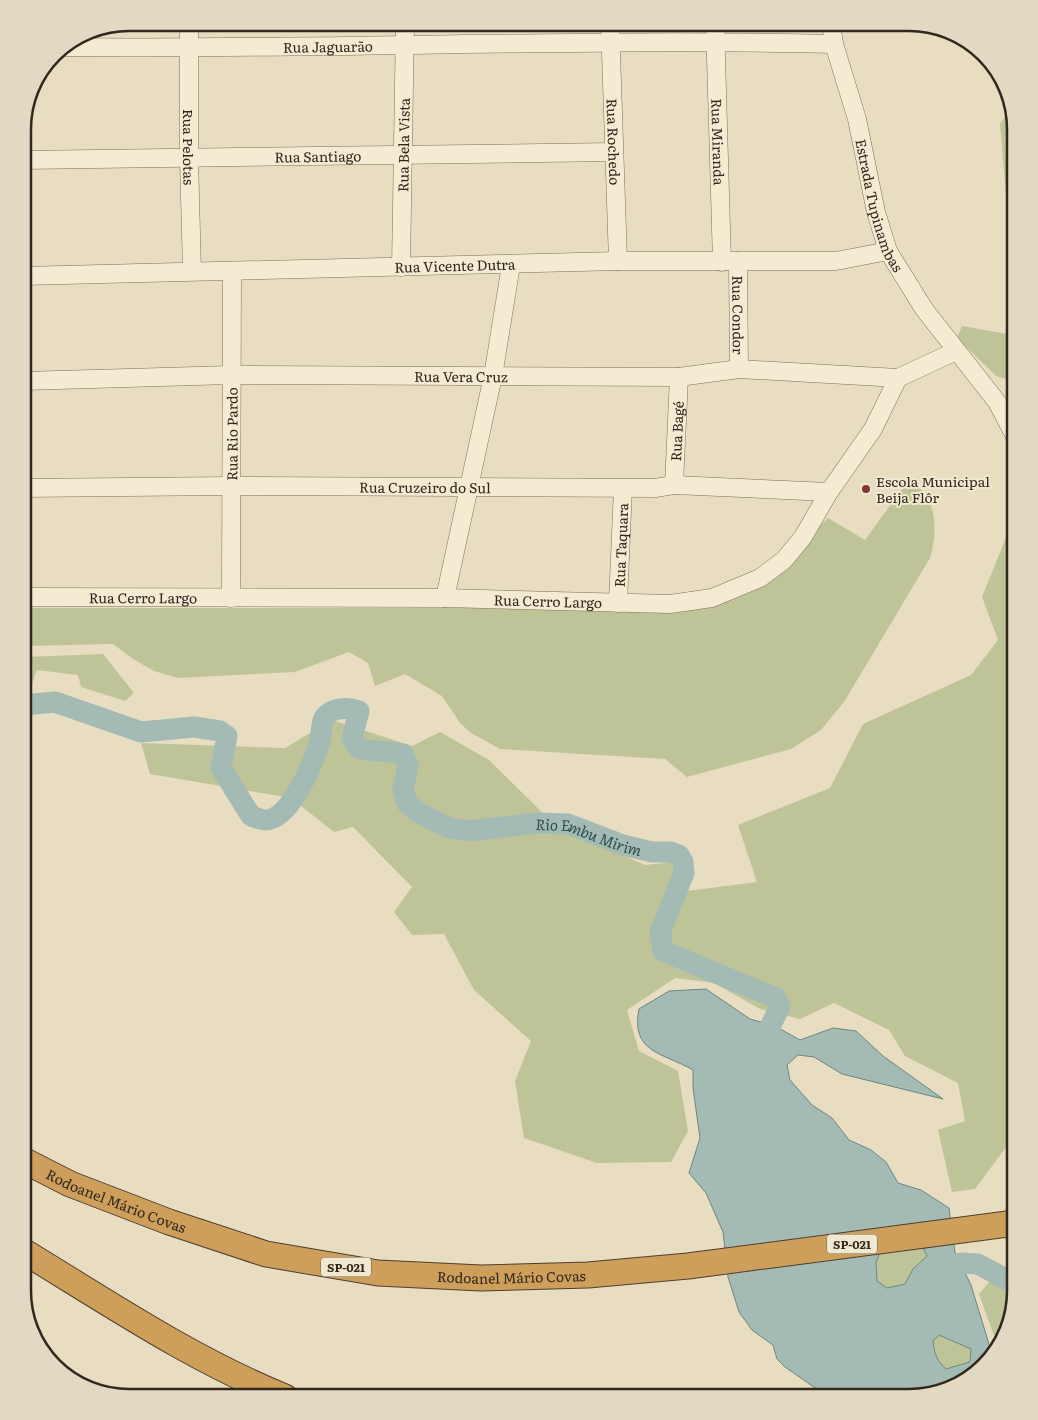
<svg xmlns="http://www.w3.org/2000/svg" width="1038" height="1420" font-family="Literata,serif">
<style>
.green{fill:#bec497}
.water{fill:#a3bbb4;stroke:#6c8781;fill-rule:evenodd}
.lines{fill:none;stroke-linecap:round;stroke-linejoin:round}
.river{stroke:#a3bbb4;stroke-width:21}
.minor-casing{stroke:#7f6f5b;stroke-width:19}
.highway-casing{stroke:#4d3e2f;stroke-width:27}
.minor{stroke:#f4ebd3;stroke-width:18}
.highway{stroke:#ce9e5b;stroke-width:25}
.poi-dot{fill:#873332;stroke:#f0e8d0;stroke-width:2}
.labels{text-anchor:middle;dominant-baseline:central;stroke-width:4;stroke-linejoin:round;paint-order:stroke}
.shield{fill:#f0e8d0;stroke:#6a6153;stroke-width:1}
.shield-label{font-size:12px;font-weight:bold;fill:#31271d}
.street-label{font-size:14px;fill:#31271d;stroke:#f0e8d0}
.poi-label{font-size:14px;fill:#31271d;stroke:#f0e8d0;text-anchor:start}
.water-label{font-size:15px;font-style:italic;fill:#2e4f4d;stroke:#f0e8d0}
.rim{fill:none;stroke:#31271d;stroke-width:2.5}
</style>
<rect width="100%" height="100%" fill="#e8ddc1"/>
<g class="green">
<polygon points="1010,109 1015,129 1015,382 996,376 957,338 962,326 1007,334 1015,300 1000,124"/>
<path d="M907,482C913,485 921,488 924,493C938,511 936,538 930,558L844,702L821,730L791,749L687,777L665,759L500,749L471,733L460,723L442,696L405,674L375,686L368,663L349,652L295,672L178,678L154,671L133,659L113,644L23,646V608H694L800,545L828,518L865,540Z"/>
<polygon points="1015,515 1015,1135 975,1189 952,1192 938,1130 965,1121 958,1083 905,1056 889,1030 834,1003 800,1019 760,1009 714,983 675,978 627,1010 639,1051 678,1071 688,1131 671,1162 597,1163 524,1138 515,1081 531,1041 474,990 444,934 412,935 394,912 412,887 353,827 334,832 291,798 150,774 141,743 285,748 332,720 412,746 440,732 489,760 555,825 645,865 674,862 687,891 757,882 738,825 830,788 863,724 971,675 998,640 982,597"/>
<polygon points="103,654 134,693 125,701 81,687 78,675 37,670 32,683 23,689 23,657"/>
<polygon points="906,1225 915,1229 927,1256 913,1269 906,1284 887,1288 877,1281 876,1262 889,1230"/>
<polygon points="992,1279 1015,1289 1001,1345 998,1347 979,1294"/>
<path d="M939,1335L971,1349L970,1362L946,1369C937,1361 934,1353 933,1341Z"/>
</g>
<path class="water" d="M706,989L750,1019L775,1026L800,1040L833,1028L856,1031L883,1056L943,1099L842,1074L814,1057L798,1055L787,1065L790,1080L812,1105L832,1118L849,1140L871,1150L886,1162L898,1183L921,1190L949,1208L955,1252L971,1285L992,1354L963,1383L909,1397H828L785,1367L777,1359L773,1345L752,1330L739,1312L728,1277L723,1232L706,1193L689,1173L700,1138L693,1088V1070C664,1053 630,1053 639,1009L669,991ZM906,1225L915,1229L927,1256L913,1269L905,1284L887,1288L877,1281L876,1262L889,1230ZM939,1335L971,1349L970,1362L946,1369C937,1361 934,1353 933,1341Z"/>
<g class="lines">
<g class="river">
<path id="s1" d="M23,705L55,702L141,732L194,727L220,731L227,736L221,768L251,816C255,817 261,820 265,820C290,820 312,765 319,745C322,737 320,726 324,718C331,707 349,707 359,711L352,738L358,748C372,753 388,750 403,754L408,766L403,789L407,803L419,813L449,828L468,831L537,823L568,824L623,845L652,852H671L679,855L683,862L684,873L660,933L663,951L776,998L780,1006L771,1025L765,1052"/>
<polyline points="937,1277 961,1263 978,1264 1015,1284"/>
</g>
<g class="minor-casing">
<g id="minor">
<path id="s2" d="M189,23V159L192,271"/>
<path id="s3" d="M610,23L618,261"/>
<path id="s4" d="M715,23L722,262"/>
<path id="s5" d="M831,23L834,44L857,119L876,212L888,251L924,309L997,402L1015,436"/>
<path id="s6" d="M63,47C320,50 577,38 834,44"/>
<path id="s7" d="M23,160L613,152"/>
<path id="s8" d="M738,261L739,369"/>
<path id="s9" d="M401,267L405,23"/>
<path id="s10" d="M23,276L618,261H836L888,251"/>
<path id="s11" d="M23,381L231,375L679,377L739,369L898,378"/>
<path id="s12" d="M674,485L679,377"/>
<path id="s13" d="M23,488L231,486L655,488L674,485L829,492"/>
<path id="s14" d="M23,597L445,598L670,604L712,598L760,578L784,560L803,537L829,492L873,429L898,378L956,351"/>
<path id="s15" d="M231,598L232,271"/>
<polyline points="445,598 493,376 511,265"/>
<path id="s16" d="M618,603L623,488"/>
</g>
</g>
<g class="highway-casing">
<g id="highway">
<path id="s17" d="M23,1160L70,1184L169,1222L266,1254L378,1273L481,1278L588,1275L688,1266L1015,1223"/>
<path d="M23,1251C107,1302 193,1360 285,1397"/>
</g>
</g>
<use href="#minor" class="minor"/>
<use href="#highway" class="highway"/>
</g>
<circle class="poi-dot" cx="866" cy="489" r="5"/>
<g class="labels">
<g class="shield">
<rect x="827" y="1234.5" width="50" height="19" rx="4"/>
<rect x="321" y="1257.5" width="50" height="19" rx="4"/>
</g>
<g class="shield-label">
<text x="852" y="1244">SP-021</text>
<text x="346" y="1267">SP-021</text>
</g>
<g class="street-label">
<text stroke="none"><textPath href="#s6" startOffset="265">Rua Jaguarão</textPath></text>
<text stroke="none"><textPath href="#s3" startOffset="119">Rua Rochedo</textPath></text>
<text stroke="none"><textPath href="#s4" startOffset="119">Rua Miranda</textPath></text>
<text stroke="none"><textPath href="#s9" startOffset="122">Rua Bela Vista</textPath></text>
<text stroke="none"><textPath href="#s2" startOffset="124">Rua Pelotas</textPath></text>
<text stroke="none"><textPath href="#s7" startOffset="295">Rua Santiago</textPath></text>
<text stroke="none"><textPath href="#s5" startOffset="189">Estrada Tupinambas</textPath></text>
<text stroke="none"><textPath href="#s10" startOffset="432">Rua Vicente Dutra</textPath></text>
<text stroke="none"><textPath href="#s8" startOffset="54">Rua Condor</textPath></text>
<text stroke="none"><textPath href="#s11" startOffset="438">Rua Vera Cruz</textPath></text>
<text stroke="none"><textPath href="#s12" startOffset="54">Rua Bagé</textPath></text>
<text stroke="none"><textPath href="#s15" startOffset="164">Rua Rio Pardo</textPath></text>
<text stroke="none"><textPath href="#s13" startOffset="402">Rua Cruzeiro do Sul</textPath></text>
<text stroke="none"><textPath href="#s16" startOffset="58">Rua Taquara</textPath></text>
<text stroke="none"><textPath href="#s14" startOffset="120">Rua Cerro Largo</textPath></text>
<text stroke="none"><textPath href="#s14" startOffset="525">Rua Cerro Largo</textPath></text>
<text stroke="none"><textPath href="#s17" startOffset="102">Rodoanel Mário Covas</textPath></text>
<text stroke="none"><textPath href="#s17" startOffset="508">Rodoanel Mário Covas</textPath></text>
</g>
<g class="poi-label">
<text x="876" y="481">Escola Municipal<tspan x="876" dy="16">Beija Flôr</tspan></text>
</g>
<g class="water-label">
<text stroke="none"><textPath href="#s1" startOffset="805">Rio Embu Mirim</textPath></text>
</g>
</g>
<path d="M0 0H1038V1420H0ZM129 31H909A98 98 0 0 1 1007 129V1291A98 98 0 0 1 909 1389H129A98 98 0 0 1 31 1291V129A98 98 0 0 1 129 31Z" fill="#e1d9c2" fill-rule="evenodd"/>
<path class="rim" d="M129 31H909A98 98 0 0 1 1007 129V1291A98 98 0 0 1 909 1389H129A98 98 0 0 1 31 1291V129A98 98 0 0 1 129 31Z"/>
</svg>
